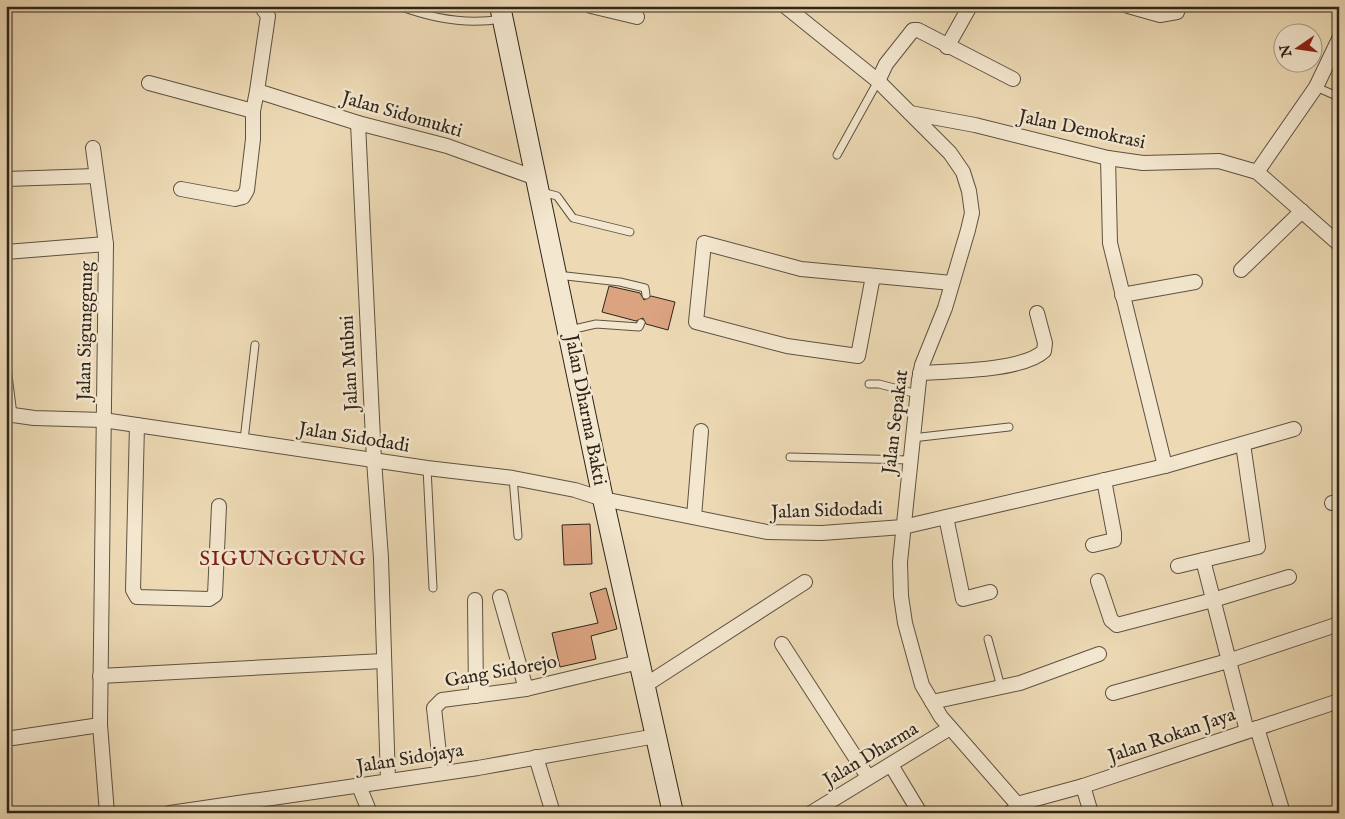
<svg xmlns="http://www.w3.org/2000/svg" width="1345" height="819" font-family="'IM FELL English',serif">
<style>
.building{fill:#dca380;stroke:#2e251b}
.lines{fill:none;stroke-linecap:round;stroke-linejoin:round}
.lane-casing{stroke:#5e5242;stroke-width:9}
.street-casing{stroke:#5e5242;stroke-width:16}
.secondary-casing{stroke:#2e251b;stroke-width:22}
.lane{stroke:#f3e7cf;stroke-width:7}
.street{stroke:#f3e7cf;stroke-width:14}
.secondary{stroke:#f3e7cf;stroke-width:20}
.labels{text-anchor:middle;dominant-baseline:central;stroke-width:5;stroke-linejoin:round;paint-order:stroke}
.street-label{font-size:19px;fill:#2e251b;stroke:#f3e7cf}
.quarter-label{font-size:21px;letter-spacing:1px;fill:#7a1f14;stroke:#f3e7cf}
</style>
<rect width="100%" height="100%" fill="#eddab5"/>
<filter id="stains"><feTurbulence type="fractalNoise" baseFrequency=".004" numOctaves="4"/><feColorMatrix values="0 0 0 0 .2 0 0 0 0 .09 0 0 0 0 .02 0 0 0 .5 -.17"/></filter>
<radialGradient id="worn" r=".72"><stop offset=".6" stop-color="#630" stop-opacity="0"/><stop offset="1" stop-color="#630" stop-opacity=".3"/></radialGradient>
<g class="building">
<polygon points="609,286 640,293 644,300 651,296 675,302 668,330 646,324 643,318 636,321 602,312"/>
<polygon points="590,524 592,564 564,565 562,525"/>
<polygon points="606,588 617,629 591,636 596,659 560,667 552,633 598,623 590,593"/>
</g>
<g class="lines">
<g class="lane-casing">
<g id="lane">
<path d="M399,6C431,18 467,25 501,19"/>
<polyline points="1316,87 1339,97"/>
<polyline points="837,155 878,81"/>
<polyline points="542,192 557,196 573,218 630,232"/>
<polyline points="557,275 620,282 645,288 646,295"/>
<polyline points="6,327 7,367 13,415"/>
<polyline points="570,330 596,324 639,327 641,323"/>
<polyline points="869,384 879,384 917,394"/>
<polyline points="912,438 1009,427"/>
<polyline points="244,440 255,345"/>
<polyline points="790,457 910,460"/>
<polyline points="427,468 433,588"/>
<polyline points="513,478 518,536"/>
<polyline points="988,639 1001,687"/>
<polyline points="1004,813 1017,804"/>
</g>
</g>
<g class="street-casing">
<g id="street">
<polyline points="591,6 637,17"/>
<polyline points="785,6 878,81 950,153 963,172 969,191 972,213 968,230 945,308 922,365 919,380 900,562 901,596 905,623 922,685 941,717 1017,804 1083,786 1339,701"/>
<polyline points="1128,6 1160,15 1177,12 1179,6"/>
<polyline points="947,47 970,6"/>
<polyline points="878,81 886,64 913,30 918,30 1013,79"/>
<polyline points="149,83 253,111 257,91 358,123 447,146 536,178"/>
<polyline points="257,91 268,16 261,6"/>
<polyline points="910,113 975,125 1108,158 1143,163 1219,161 1257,172 1339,244"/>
<polyline points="358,123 374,460 381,558 388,781"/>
<polyline points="93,148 106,244 100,725 107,813"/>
<polyline points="1108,158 1110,243 1165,466"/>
<polyline points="1257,172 1316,87 1339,39"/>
<polyline points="6,179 96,176"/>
<polyline points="181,189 235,199 243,197 247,190 253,139 253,111"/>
<polyline points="6,252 106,244"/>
<polyline points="1241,270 1302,211"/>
<polyline points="873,276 858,356 787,346 696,322 704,243 801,269 952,283"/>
<polyline points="1122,295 1195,282"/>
<path d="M920,373C951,371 1023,371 1044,351L1045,343L1037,313"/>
<polyline points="6,414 34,418 103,420 427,468 513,478 575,490 603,499 767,532 822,533 903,527 1165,466 1294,429"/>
<polyline points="137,425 133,590 137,597 209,599 215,595 219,506"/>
<polyline points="1332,503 1339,502"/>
<polyline points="694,517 701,431"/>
<polyline points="946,517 963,599 990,592"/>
<polyline points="1093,545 1114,540 1114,533 1104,480"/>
<polyline points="1203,560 1247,731"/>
<polyline points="1178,566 1258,547 1243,444"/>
<polyline points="1098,581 1111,620 1117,625 1213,600 1289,577"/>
<polyline points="500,597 526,689"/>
<polyline points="475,600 476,696"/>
<polyline points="782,644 868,777"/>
<polyline points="100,676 383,661"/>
<polyline points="644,686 805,582"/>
<polyline points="1113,693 1228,661 1339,624"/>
<polyline points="932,702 1020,683 1099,654"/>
<polyline points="1257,728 1283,813"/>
<polyline points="6,739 100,725"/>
<polyline points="536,757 553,813"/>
<polyline points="891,765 920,813"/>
<polyline points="441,772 434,708 442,700 526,689 639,662"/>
<polyline points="359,786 370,813"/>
<polyline points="1083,786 1091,813"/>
<polyline points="170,813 478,768 656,736"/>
<polyline points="811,813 950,728"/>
</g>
</g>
<g class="secondary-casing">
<polyline id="secondary" points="500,6 603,499 673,813"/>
</g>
<use href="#lane" class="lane"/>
<use href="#street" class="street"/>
<use href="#secondary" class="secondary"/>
</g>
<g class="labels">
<g class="street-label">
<text transform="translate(402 115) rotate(16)">Jalan Sidomukti</text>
<text transform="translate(1082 130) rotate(12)">Jalan Demokrasi</text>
<text transform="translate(86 331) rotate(-89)">Jalan Sigunggung</text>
<text transform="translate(350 363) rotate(-93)">Jalan Mubni</text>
<text transform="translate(585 410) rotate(79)">Jalan Dharma Bakti</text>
<text transform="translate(896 422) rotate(-83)">Jalan Sepakat</text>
<text transform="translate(354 438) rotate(9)">Jalan Sidodadi</text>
<text transform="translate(827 511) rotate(-2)">Jalan Sidodadi</text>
<text transform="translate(501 672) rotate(-10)">Gang Sidorejo</text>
<text transform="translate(1172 736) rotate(-19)">Jalan Rokan Jaya</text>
<text transform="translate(871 755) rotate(-31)">Jalan Dharma</text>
<text transform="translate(410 759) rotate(-9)">Jalan Sidojaya</text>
</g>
<g class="quarter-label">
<text x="283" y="559">SIGUNGGUNG</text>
</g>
</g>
<rect width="1345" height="819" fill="none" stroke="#eddab5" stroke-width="25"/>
<rect x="8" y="8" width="1330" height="804" fill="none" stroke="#2e251b" stroke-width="2.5"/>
<rect x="12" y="12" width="1320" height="794" fill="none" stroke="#2e251b"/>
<g transform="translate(1298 48) rotate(257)"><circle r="24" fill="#f3e7cf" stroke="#a49987"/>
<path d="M0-4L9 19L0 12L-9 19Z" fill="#8f2418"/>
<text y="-8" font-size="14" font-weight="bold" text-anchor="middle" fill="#2e251b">N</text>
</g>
<rect width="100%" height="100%" filter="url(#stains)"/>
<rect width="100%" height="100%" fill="url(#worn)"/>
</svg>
